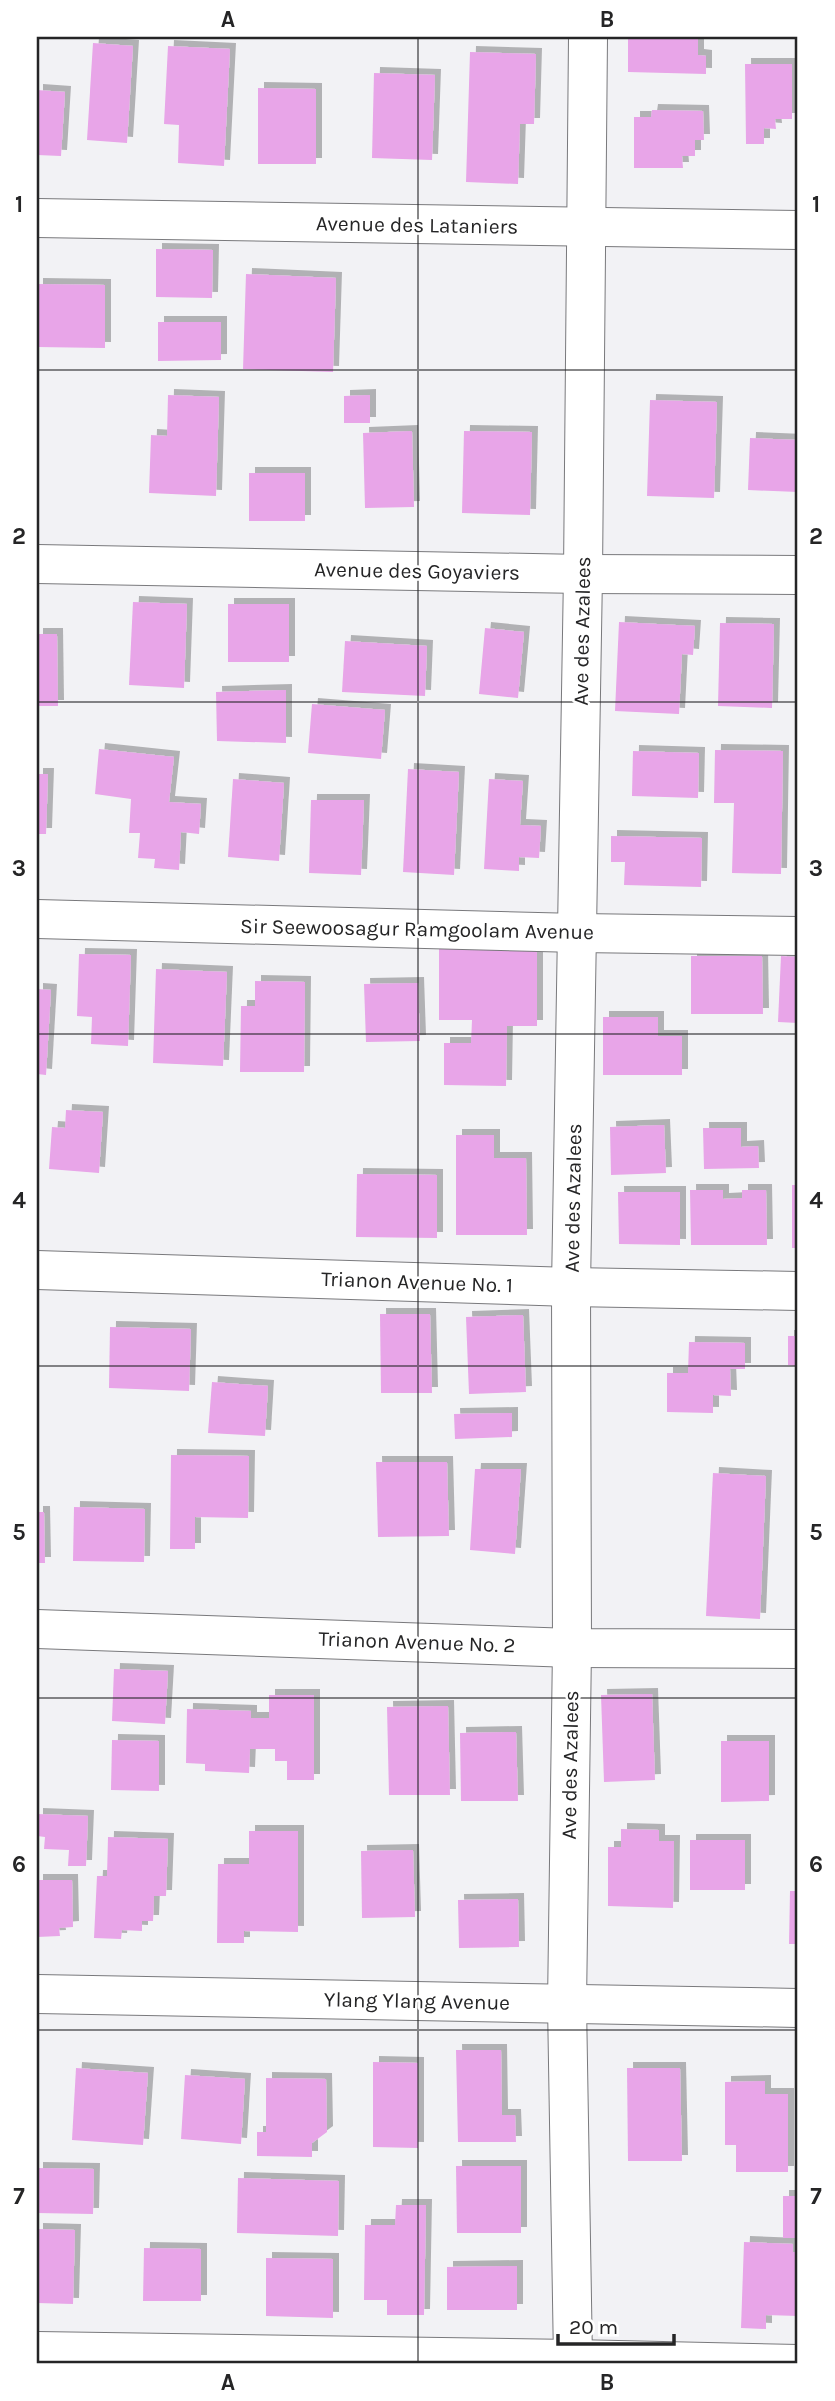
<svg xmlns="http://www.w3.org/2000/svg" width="835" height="2401" font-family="Karla,sans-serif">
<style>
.building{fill:#e8a5e8;filter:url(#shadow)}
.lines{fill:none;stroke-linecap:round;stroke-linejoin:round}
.minor-casing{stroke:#79797c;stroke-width:40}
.minor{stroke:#fff;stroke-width:38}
.grid{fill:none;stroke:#252526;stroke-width:2;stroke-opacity:0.55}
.labels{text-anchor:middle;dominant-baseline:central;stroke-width:5;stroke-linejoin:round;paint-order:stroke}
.street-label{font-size:21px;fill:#252526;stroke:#fff}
.neatline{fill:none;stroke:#252526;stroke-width:2.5}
.grid-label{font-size:23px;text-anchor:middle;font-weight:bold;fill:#252526}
</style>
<defs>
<filter id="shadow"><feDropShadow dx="6" dy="-6" stdDeviation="0" flood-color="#0004"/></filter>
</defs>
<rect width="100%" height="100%" fill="#f2f2f5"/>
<g class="building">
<polygon points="628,37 698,37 698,55 706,56 706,74 628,72"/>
<polygon points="93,43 133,46 127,143 87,140"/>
<polygon points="168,46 230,49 224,166 178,163 179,125 164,124"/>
<polygon points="470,52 536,54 534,124 520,124 518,184 466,182"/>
<polygon points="745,64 792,64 792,119 775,119 776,129 764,128 764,144 746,144"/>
<polygon points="374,73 435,75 432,160 372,158"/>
<polygon points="258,88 316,89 316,164 258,164"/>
<polygon points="37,90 65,92 61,156 37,155"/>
<polygon points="652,110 703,111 704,140 695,140 695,156 682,156 683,168 634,168 634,117 651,117"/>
<polygon points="156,249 213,250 212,298 156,297"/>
<polygon points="246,274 336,278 333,372 243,369"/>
<polygon points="37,284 105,285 105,348 37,347"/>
<polygon points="158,322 221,322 221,360 158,361"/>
<polygon points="168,395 219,397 216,496 149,493 151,435 167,436"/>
<polygon points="370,395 370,423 344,423 344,396"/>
<polygon points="650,400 717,402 714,498 647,496"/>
<polygon points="412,431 414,507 365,508 363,433"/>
<polygon points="464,431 532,432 530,515 462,513"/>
<polygon points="750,438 798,440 798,492 748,490"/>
<rect x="249" y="473" width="56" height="48"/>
<polygon points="133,602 187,604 184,688 129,685"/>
<rect x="228" y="604" width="61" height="58"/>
<polygon points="619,622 695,626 693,655 682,654 679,714 615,711"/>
<polygon points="720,623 774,624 772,708 718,706"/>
<polygon points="485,628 524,632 518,698 479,694"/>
<polygon points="37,634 57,634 58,706 37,706"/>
<polygon points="345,641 427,646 425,696 342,692"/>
<polygon points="286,690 286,743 217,741 216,692"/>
<polygon points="312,704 385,710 381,759 308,753"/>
<polygon points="99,749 174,757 169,802 201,804 199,834 181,832 179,870 154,868 155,859 138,858 140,833 129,833 131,799 95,794"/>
<polygon points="715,750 783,751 781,874 732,873 734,803 714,803"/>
<polygon points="633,751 699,753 698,798 632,796"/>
<polygon points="408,769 459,772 454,875 403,872"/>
<polygon points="37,774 48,774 46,834 37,834"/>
<polygon points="233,779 284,783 279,861 228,857"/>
<polygon points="489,779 523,781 520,825 541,826 539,858 519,857 519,871 484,869"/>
<polygon points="311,800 364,800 361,875 309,873"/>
<polygon points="611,836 702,838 701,887 624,885 625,862 611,862"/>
<polygon points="439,949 537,950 537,1026 507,1026 506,1086 444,1085 444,1043 471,1043 472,1020 439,1020"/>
<polygon points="79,954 131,955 128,1046 91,1044 92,1017 77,1016"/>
<polygon points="691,956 762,956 763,1014 691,1014"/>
<polygon points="781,956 798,957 798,1023 778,1022"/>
<polygon points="156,969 227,972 223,1066 153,1063"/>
<polygon points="255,981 305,982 304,1072 240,1072 241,1006 255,1006"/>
<polygon points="418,983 420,1041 366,1042 364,984"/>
<polygon points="37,989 51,990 46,1075 37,1074"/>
<polygon points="603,1017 658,1017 658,1036 682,1036 682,1075 603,1075"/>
<polygon points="66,1110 103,1112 99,1173 49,1169 52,1127 65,1128"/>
<polygon points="664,1125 666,1173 611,1175 610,1127"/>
<polygon points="703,1128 741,1128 741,1147 758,1146 759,1168 704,1169"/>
<polygon points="456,1135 494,1135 494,1158 526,1158 527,1235 456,1235"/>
<polygon points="357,1174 437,1175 437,1238 356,1237"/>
<rect x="792" y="1185" width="6" height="63"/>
<polygon points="690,1190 723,1190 723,1199 742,1198 742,1190 766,1190 767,1245 691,1245"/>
<polygon points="618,1192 680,1192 680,1245 619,1244"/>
<polygon points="380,1314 430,1314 432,1393 381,1393"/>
<polygon points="523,1315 526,1392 469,1394 466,1317"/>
<polygon points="110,1327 191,1329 189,1391 109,1388"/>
<polygon points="788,1336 798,1336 798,1366 788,1365"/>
<polygon points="689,1342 745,1343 745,1369 730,1369 731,1396 713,1395 713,1413 667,1412 667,1373 688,1373"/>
<polygon points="212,1382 268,1386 265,1436 208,1433"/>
<polygon points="512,1413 512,1437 455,1439 454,1414"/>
<polygon points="171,1455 249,1456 248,1518 195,1517 195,1549 170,1549"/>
<polygon points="376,1462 447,1462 449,1536 378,1537"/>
<polygon points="475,1469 521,1469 515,1554 470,1550"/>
<polygon points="713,1473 766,1476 760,1619 706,1616"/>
<polygon points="74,1507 145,1509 144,1562 73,1561"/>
<polygon points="37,1512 44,1512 45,1563 37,1563"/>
<polygon points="114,1669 168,1671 165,1724 112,1721"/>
<polygon points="652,1694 655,1780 604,1782 601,1695"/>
<polygon points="269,1695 314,1695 314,1780 287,1780 287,1761 275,1761 275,1749 250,1749 249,1773 205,1771 205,1764 186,1763 187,1709 251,1711 251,1718 269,1718"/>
<polygon points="448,1706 450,1795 389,1795 387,1707"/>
<polygon points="516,1732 518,1801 461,1801 460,1733"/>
<polygon points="112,1740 159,1741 159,1791 111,1790"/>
<polygon points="721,1741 769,1741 769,1801 721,1802"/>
<polygon points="37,1814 88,1816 86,1866 68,1866 69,1850 44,1849 45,1837 37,1836"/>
<polygon points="621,1829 659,1830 659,1841 674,1841 673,1908 608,1906 608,1847 621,1847"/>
<polygon points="249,1831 298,1831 298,1932 244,1931 244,1943 217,1943 218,1864 249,1864"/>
<polygon points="108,1837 168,1839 166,1896 154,1896 153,1921 142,1921 142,1931 122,1930 121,1939 94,1938 97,1876 107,1876"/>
<rect x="690" y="1840" width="55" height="50"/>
<polygon points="413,1850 415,1917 362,1918 361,1851"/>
<polygon points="37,1880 72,1880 73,1927 59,1928 60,1936 37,1937"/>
<polygon points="790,1891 798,1891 798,1944 789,1944"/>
<polygon points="518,1899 519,1947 459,1948 458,1900"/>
<polygon points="456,2050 501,2050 502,2115 515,2115 516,2142 458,2142"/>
<polygon points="373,2062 418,2063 418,2148 373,2147"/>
<polygon points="76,2068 148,2073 143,2145 72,2140"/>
<polygon points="627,2068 680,2068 682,2161 628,2161"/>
<polygon points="185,2075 245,2079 241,2144 181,2139"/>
<polygon points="266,2078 326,2079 327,2132 312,2143 312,2157 257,2156 257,2132 266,2132"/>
<polygon points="765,2081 765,2094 788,2094 788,2172 736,2172 736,2145 725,2145 725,2082"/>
<polygon points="456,2166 521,2166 521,2233 457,2233"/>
<polygon points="37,2168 94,2169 93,2214 37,2213"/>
<polygon points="238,2178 339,2181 338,2236 237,2233"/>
<rect x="783" y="2196" width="15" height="42"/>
<polygon points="396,2205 426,2205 424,2315 387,2315 387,2300 364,2300 365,2225 395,2225"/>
<polygon points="37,2229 75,2230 73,2304 37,2303"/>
<polygon points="744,2242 793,2244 793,2252 798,2252 798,2316 766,2315 766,2329 741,2328"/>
<polygon points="144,2248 201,2249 201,2301 143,2301"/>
<polygon points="266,2258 333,2259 333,2318 266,2316"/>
<polygon points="517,2266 517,2310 447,2310 447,2267"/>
</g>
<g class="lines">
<g class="minor-casing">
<g id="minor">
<polyline points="37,218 798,230"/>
<polyline points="37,564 583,574 798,575"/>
<polyline points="37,919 578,933 798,936"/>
<polyline points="37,1270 571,1287 798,1291"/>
<polyline points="37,1629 572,1648 798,1649"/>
<polyline points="37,1994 798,2008"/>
<polyline points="37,2351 573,2359 798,2364"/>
<polyline points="573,2359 567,2004 572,1648 571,1287 583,574 588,37"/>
</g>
</g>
<use href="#minor" class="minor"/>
</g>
<path class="grid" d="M418,37V2364M37,370H798M37,702H798M37,1034H798M37,1366H798M37,1698H798M37,2030H798"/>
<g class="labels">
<g class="street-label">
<text transform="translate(417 225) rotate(1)">Avenue des Lataniers</text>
<text transform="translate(417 571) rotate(1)">Avenue des Goyaviers</text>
<text transform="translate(582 631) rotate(-89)">Ave des Azalees</text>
<text transform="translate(417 929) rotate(1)">Sir Seewoosagur Ramgoolam Avenue</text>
<text transform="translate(573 1198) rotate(-89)">Ave des Azalees</text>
<text transform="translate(417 1282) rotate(2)">Trianon Avenue No. 1</text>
<text transform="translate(417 1642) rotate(2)">Trianon Avenue No. 2</text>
<text transform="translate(570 1765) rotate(-89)">Ave des Azalees</text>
<text transform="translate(417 2001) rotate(1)">Ylang Ylang Avenue</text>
</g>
</g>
<rect width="835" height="2401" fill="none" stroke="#ffffff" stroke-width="77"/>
<path d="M558 2334v10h116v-10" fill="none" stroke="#252526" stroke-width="3.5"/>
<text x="569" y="2334" font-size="21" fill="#252526" stroke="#ffffff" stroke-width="5" paint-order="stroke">20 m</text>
<rect x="38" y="38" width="758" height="2324" class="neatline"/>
<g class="grid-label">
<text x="228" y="27">A</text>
<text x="607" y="27">B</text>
<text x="19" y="212">1</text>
<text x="816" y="212">1</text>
<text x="19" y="544">2</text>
<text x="816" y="544">2</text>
<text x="19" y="876">3</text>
<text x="816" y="876">3</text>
<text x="19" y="1208">4</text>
<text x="816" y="1208">4</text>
<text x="19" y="1540">5</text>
<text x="816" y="1540">5</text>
<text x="19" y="1872">6</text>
<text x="816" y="1872">6</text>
<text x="19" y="2204">7</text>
<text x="816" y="2204">7</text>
<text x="228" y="2390">A</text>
<text x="607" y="2390">B</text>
</g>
</svg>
